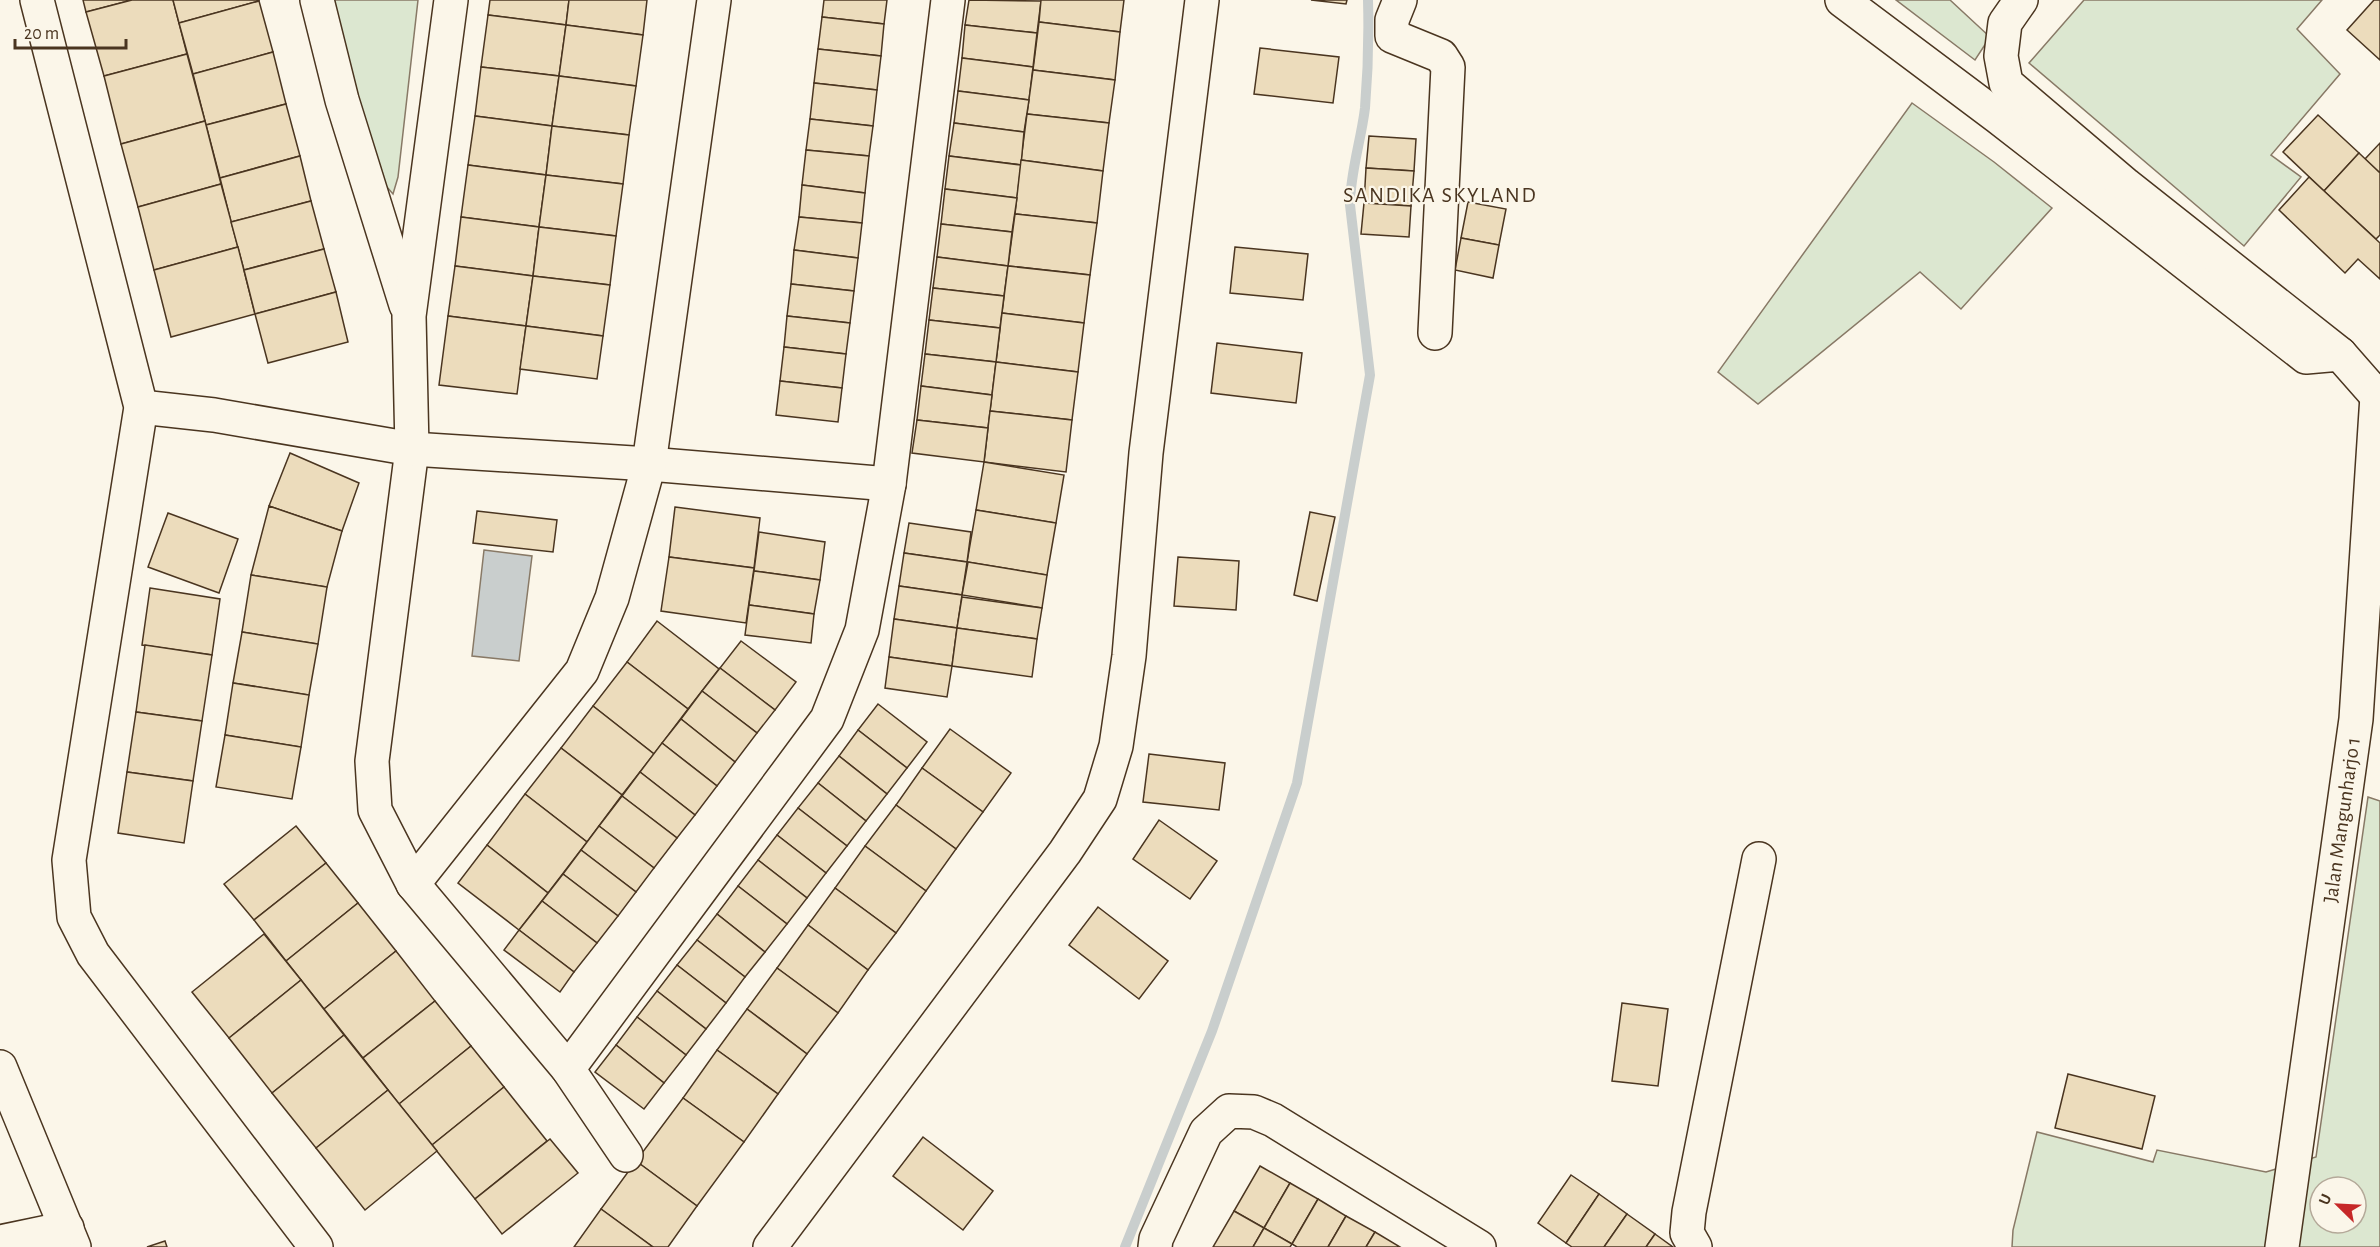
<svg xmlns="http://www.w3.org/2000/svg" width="2380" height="1247" font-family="'Alegreya Sans',sans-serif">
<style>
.green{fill:#dce7d0;stroke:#887966;stroke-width:1.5;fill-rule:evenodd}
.water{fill:#c9cecd;stroke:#887966;stroke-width:1.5}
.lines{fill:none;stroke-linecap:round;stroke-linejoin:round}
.stream{stroke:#c9cecd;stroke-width:10}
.building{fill:#ecdcbc;stroke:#4a3520;stroke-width:1.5}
.street-casing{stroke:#4a3520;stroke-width:36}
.street{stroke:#fbf6e9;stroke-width:33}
.labels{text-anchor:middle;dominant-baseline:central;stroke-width:4.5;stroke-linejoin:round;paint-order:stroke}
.street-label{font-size:21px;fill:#4a3520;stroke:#fbf6e9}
.neighbourhood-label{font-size:22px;letter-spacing:1.5px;fill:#4a3520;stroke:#fbf6e9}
</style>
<rect width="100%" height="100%" fill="#fbf6e9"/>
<g class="green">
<polygon points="333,0 418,0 398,177 393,194 380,179"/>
<polygon points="1896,0 1950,0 1990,37 1975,60"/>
<polygon points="2084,0 2322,0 2297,29 2340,74 2271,155 2301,177 2244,246 2029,63"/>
<polygon points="1912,103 1994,162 2052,208 1961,309 1920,272 1758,404 1718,372"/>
<path d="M2368,797L2380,801V1247H2012L2013,1230L2037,1132L2153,1162L2157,1150L2266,1172L2316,1157ZM2320,1187H2356V1223H2320Z"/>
</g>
<polygon class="water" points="484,550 532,556 519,661 472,656"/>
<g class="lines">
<path class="stream" d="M1125,1247L1212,1031L1297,783L1370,375L1350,205C1350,173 1361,141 1365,108C1368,72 1369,36 1368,0"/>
</g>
<g class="building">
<polygon points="83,0 132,0 86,12"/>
<polygon points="132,0 173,0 187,54 104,76 86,12"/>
<polygon points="173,0 259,0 259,1 179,23"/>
<polygon points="490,0 569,0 566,25 488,15"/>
<polygon points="569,0 647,0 643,35 566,25"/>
<polygon points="824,0 887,0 884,24 822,17"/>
<polygon points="969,0 1041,1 1037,33 965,25"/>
<polygon points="1124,0 1120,32 1039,22 1041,0"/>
<polygon points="1311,0 1347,0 1346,4"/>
<polygon points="2374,0 2380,0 2380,60 2347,30"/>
<polygon points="259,1 273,52 193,74 179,23"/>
<polygon points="488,15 566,25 559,76 481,67"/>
<polygon points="822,17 884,24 881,56 818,49"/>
<polygon points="1039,22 1120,32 1115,80 1033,70"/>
<polygon points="566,25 643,35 636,86 559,76"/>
<polygon points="965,25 1037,33 1033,67 962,58"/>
<polygon points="1260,48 1339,57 1333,103 1254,94"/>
<polygon points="818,49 881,56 877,90 814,83"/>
<polygon points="273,52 286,104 206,125 193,74"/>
<polygon points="187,54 205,121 121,144 104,76"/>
<polygon points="962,58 1033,67 1029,100 958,91"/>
<polygon points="481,67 559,76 552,126 475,116"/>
<polygon points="1033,70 1115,80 1109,123 1027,114"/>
<polygon points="559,76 636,86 629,135 552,126"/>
<polygon points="814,83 877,90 873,126 810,119"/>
<polygon points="958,91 1029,100 1024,132 954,123"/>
<polygon points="286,104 300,156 220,178 206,125"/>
<polygon points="1027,114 1109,123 1103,171 1021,160"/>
<polygon points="2318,115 2359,153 2324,191 2283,152"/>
<polygon points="475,116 552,126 546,175 468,165"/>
<polygon points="810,119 873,126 869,156 806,150"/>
<polygon points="205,121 221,184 138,207 121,144"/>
<polygon points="954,123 1024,132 1021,165 949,156"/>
<polygon points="552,126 629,135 623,184 546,175"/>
<polygon points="1369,136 1416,139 1414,171 1366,168"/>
<polygon points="2380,143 2380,173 2365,159"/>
<polygon points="806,150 869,156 865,193 802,185"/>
<polygon points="2359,153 2380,173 2380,235 2376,239 2324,191"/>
<polygon points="300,156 311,201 231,222 220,178"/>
<polygon points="949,156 1021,165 1017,198 945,189"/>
<polygon points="1021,160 1103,171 1097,223 1015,214"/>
<polygon points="468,165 546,175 539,227 461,217"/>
<polygon points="1366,168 1414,171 1411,206 1364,203"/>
<polygon points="546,175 623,184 616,236 539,227"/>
<polygon points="2309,177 2380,243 2380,279 2358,259 2345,273 2279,210"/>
<polygon points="221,184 238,247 154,270 138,207"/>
<polygon points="802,185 865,193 862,223 799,217"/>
<polygon points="945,189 1017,198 1012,232 941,224"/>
<polygon points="311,201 324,249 244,270 231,222"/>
<polygon points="1468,202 1506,209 1499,245 1461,238"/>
<polygon points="1364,203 1411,206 1409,237 1361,234"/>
<polygon points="1015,214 1097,223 1090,275 1008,266"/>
<polygon points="461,217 539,227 533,276 455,266"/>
<polygon points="799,217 862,223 858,258 794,250"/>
<polygon points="941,224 1012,232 1008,266 937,257"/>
<polygon points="539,227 616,236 610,285 533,276"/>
<polygon points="1461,238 1499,245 1493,278 1455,270"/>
<polygon points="238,247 255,314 171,337 154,270"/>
<polygon points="1235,247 1308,254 1303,300 1230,293"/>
<polygon points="324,249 336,292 255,314 244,270"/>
<polygon points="794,250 858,258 854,291 791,284"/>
<polygon points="937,257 1008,266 1004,296 933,288"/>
<polygon points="455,266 533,276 526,326 448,316"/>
<polygon points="1008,266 1090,275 1084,323 1002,313"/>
<polygon points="533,276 610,285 603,336 526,326"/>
<polygon points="791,284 854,291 850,323 787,316"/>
<polygon points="933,288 1004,296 1000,328 929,320"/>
<polygon points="336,292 348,342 268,363 255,314"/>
<polygon points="1002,313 1084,323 1078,372 996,362"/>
<polygon points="448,316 526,326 517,394 439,385"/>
<polygon points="787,316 850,323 846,354 784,347"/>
<polygon points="929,320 1000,328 996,362 925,354"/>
<polygon points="526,326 603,336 597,379 520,369"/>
<polygon points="1217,343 1302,353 1296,403 1211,393"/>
<polygon points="784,347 846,354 842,388 780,381"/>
<polygon points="925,354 996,362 992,395 921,386"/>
<polygon points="996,362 1078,372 1072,420 990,411"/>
<polygon points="780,381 842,388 838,422 776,415"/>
<polygon points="921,386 992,395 988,428 917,420"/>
<polygon points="990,411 1072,420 1066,472 984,462"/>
<polygon points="917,420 988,428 984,462 912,453"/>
<polygon points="290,453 359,483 342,531 269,506"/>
<polygon points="984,462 1064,475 1056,523 976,510"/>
<polygon points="269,506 342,531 327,587 251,575"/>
<polygon points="675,507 760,518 754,568 669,557"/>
<polygon points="976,510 1056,523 1047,575 967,562"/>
<polygon points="477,511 557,520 553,552 473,543"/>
<polygon points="1310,512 1335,517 1317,601 1294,595"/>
<polygon points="168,513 238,539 219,593 148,567"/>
<polygon points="909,523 971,532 967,562 904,553"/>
<polygon points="759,532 825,542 820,580 754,571"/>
<polygon points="904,553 967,562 962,595 899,586"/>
<polygon points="669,557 754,568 746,623 661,611"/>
<polygon points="1178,557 1239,561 1236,610 1174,606"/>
<polygon points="968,562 1047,575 1042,608 962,595"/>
<polygon points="754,571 820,580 814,614 749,605"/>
<polygon points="251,575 327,587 318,644 242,632"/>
<polygon points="899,586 962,595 957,628 894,619"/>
<polygon points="150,588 220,599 212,655 142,645"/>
<polygon points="962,597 1042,608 1037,639 957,628"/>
<polygon points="749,605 814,614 811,643 745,635"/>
<polygon points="894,619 957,628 952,666 889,657"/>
<polygon points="657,621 719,669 688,709 627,662"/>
<polygon points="957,628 1037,639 1032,677 952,666"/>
<polygon points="242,632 318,644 309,695 233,683"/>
<polygon points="741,641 796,682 775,710 720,668"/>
<polygon points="145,645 212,655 202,721 136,712"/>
<polygon points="889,657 952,666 947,697 885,688"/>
<polygon points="627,662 688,709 654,754 593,706"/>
<polygon points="720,668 775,710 757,733 702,691"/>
<polygon points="233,683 309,695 301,747 225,735"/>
<polygon points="702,691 757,733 735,762 681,719"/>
<polygon points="878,704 927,742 907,768 858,730"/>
<polygon points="593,706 654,754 622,795 561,748"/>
<polygon points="136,712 202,721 193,781 127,772"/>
<polygon points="681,719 735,762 717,786 662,743"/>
<polygon points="950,729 1011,773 983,812 922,768"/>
<polygon points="858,730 907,768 887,794 839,756"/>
<polygon points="225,735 301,747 292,799 216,787"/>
<polygon points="662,743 717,786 695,815 640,772"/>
<polygon points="561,748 622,795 587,842 525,794"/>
<polygon points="1149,754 1225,763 1219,810 1143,802"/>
<polygon points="839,756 887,794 866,821 818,783"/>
<polygon points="922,768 983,812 956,849 896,805"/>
<polygon points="127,772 193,781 184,843 118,833"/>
<polygon points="640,772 695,815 677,838 622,796"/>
<polygon points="818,783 866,821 847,846 798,808"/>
<polygon points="525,794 587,842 548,893 487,845"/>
<polygon points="622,796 677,838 654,868 599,826"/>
<polygon points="896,805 956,849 926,891 865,846"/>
<polygon points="798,808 847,846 826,873 777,835"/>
<polygon points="1159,820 1217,861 1190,899 1133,859"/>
<polygon points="296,826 326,863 254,920 224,884"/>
<polygon points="599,826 654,868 636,892 581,850"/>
<polygon points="777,835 826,873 807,898 758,860"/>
<polygon points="487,845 548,893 519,930 458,883"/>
<polygon points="865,846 926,891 896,933 835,888"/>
<polygon points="581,850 636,892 618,916 563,874"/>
<polygon points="758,860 807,898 787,924 738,886"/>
<polygon points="326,863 358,903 286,961 254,920"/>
<polygon points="563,874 618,916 597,943 542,901"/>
<polygon points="738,886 787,924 765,952 717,914"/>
<polygon points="835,888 896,933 868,970 808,925"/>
<polygon points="542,901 597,943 574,972 519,930"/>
<polygon points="358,903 396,951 324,1009 286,961"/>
<polygon points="1098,907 1168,961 1139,999 1069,945"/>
<polygon points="717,914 765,952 745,977 697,940"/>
<polygon points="808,925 868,970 838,1013 777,968"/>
<polygon points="519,930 574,972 560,992 504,950"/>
<polygon points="264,934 301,980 229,1038 192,992"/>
<polygon points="697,940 745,977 726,1003 677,965"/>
<polygon points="396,951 435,1001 363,1058 324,1009"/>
<polygon points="677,965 726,1003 706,1029 657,991"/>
<polygon points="777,968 838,1013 807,1054 747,1009"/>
<polygon points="301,980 344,1035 272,1093 229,1038"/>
<polygon points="657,991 706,1029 686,1055 637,1017"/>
<polygon points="435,1001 471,1046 399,1104 363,1058"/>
<polygon points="1622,1003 1668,1009 1658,1086 1612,1081"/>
<polygon points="747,1009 807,1054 778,1094 717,1050"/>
<polygon points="637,1017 686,1055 664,1083 616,1045"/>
<polygon points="344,1035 388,1090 316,1148 272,1093"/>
<polygon points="616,1045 664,1083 644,1109 595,1072"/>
<polygon points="471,1046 504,1087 432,1145 399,1104"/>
<polygon points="717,1050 778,1094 744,1142 683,1098"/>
<polygon points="2068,1074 2155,1096 2142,1149 2055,1128"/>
<polygon points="504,1087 547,1141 475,1199 432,1145"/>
<polygon points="388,1090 437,1151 365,1210 316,1148"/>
<polygon points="683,1098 744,1142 697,1206 636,1161"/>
<polygon points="923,1137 993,1191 963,1230 893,1176"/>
<polygon points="550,1139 578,1173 502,1234 475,1199"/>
<polygon points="636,1161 697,1206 668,1247 653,1247 601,1209"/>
<polygon points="1260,1166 1290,1183 1264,1228 1234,1211"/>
<polygon points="1571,1175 1599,1194 1566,1243 1538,1223"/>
<polygon points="1290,1183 1318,1199 1292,1244 1264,1228"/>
<polygon points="1599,1194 1627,1214 1604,1247 1572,1247 1566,1243"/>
<polygon points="1318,1199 1346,1216 1328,1247 1297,1247 1292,1244"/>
<polygon points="601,1209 653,1247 574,1247"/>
<polygon points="1234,1211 1264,1228 1253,1247 1213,1247"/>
<polygon points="1627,1214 1655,1234 1646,1247 1604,1247"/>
<polygon points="1346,1216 1375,1232 1366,1247 1328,1247"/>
<polygon points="1264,1228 1292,1244 1290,1247 1253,1247"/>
<polygon points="1375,1232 1400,1247 1366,1247"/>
<polygon points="1655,1234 1673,1247 1646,1247"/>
<polygon points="165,1241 167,1247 147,1247"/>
</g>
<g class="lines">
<g class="street-casing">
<g id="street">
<polyline points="37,0 141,407 69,860 74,917 93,954 316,1247"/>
<polyline points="317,0 342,100 406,305"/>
<polyline points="451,0 409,316 412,449 372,761 375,810 413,884 568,1069 626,1155"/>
<polyline points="1400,0 1392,20 1392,36 1441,56 1448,67 1435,333"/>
<polyline points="1842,0 1998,117 2306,357 2340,354 2377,396 2380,396"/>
<polyline points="2021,0 2005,23 2001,56 2006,83 2126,185 2340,354"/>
<polyline points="141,407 214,415 412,449 649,464 889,484"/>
<polyline points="413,884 582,671 612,598 649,464 714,0"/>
<polyline points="0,1067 74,1247"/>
<polyline points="568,1069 827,719 862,630 889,484 948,0"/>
<polyline points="0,1242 67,1228"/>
<polyline points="770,1247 1065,852 1100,799 1116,746 1129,656 1146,453 1202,0"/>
<polyline points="1155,1247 1156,1239 1206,1132 1229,1111 1254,1112 1273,1120 1479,1247"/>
<polyline points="1695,1247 1687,1233 1689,1212 1759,859"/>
<polyline points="2282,1247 2356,719 2377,396 2380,391"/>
</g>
</g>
<use href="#street" class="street"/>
</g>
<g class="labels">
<g class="street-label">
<text transform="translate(2342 820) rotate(-82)">Jalan Mangunharjo 1</text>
</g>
<g class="neighbourhood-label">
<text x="1440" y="195">SANDIKA SKYLAND</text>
</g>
</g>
<g transform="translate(2338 1205) rotate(294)"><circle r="28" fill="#fbf6e9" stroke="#b4a999" stroke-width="1.5"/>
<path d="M0-4.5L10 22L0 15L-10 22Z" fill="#c62828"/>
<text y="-9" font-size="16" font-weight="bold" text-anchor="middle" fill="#4a3520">U</text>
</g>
<path d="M15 39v9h111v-9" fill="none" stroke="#4a3520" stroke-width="3"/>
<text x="24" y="39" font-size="18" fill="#4a3520" stroke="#fbf6e9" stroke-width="4.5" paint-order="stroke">20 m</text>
</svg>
